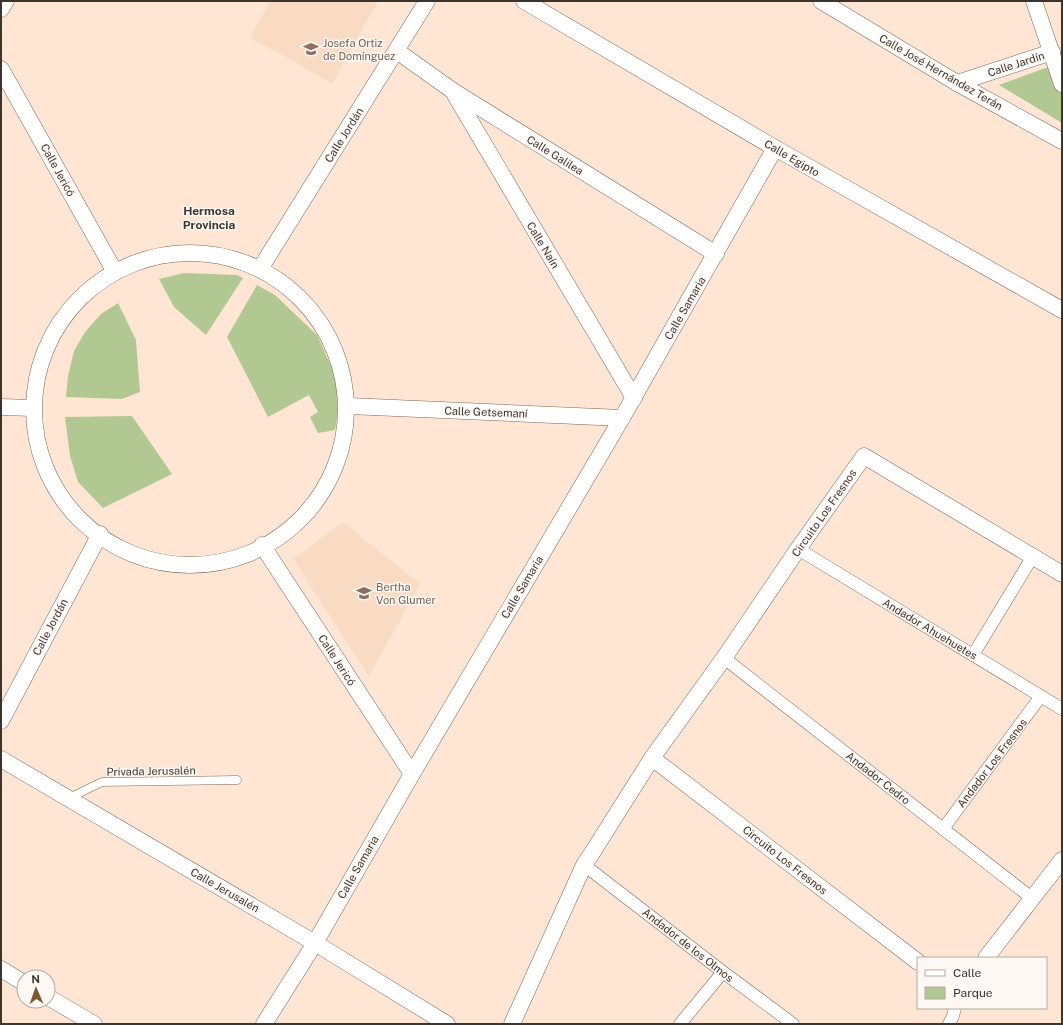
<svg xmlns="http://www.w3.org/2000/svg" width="1063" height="1025" font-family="'Public Sans',sans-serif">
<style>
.built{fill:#f9dac3}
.green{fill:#b2c892}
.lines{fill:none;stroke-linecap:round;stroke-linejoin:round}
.service-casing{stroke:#7c6656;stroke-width:9}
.pedestrian-casing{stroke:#7c6656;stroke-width:13}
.minor-casing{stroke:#7c6656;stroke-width:17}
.service{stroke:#fff;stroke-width:8}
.pedestrian{stroke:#fff;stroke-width:12}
.minor{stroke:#fff;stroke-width:16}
.labels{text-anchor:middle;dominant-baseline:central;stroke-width:3;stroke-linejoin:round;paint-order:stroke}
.education-label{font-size:11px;fill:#785e54;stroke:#fdf8f4;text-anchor:start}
.street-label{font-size:11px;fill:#3d342d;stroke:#fdf8f4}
.neighbourhood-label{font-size:12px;font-weight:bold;fill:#3d342d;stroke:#fdf8f4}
</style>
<rect width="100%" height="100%" fill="#ffe6d4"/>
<g class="built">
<polygon points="270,1 378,1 332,84 292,60 250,38"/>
<polygon points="343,522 420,584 369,676 293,559"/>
</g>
<g class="green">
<polygon points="1059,63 1062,76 1062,123 999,85"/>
<polygon points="184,273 237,275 243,278 206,335 174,307 159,279"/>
<polygon points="257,285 275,295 317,335 337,379 340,401 335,430 318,433 310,417 318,412 309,395 268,417 227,337"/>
<polygon points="118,303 136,340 140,392 122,399 66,397 68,376 74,351 85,332 101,314"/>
<polygon points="132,416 172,474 103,508 78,482 70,456 65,417"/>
</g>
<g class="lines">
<g class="service-casing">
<polyline id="service" points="69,798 102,782 237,780"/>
</g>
<g class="pedestrian-casing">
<g id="pedestrian">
<polyline points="798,549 1062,709"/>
<polyline points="973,655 1033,556"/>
<polyline points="724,658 1033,899"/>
<polyline points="943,829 1041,696"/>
<polyline points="584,865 723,972 793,1024"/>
<polyline points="680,1024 723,972"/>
<polyline points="949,1024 953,1016 955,1008"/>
</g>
</g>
<g class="minor-casing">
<g id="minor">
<polyline points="524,1 775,148 1062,310"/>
<polyline points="821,1 957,83 1062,141"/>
<polyline points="1034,1 1062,84"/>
<polyline points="1,9 6,1"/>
<polyline points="397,51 453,91 716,254"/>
<polyline points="1,69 115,272"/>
<polyline points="957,83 1052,52"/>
<polyline points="455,95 634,398"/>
<circle cx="190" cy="409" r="156"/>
<polyline points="260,269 427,1"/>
<polyline points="349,406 622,418"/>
<polyline points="1,407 32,408"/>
<polyline points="262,545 412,774"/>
<polyline points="1,721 100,534"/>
<polyline points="652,758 918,962"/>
<polyline points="1,759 315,943 447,1024"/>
<polyline points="986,958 1062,860"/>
<polyline points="1,969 24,983"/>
<polyline points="48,997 94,1024"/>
<polyline points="264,1024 315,943 412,774 622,418 775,148"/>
<polyline points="512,1024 584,865 592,853 652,758 724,658 798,549 864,456 1062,574"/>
</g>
</g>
<use href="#service" class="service"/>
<use href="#pedestrian" class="pedestrian"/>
<use href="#minor" class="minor"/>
</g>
<defs>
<g id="school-bare" transform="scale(1.2)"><path d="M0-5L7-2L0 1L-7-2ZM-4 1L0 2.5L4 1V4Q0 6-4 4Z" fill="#8d6e63" stroke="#fdf8f4" stroke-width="2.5" paint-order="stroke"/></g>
</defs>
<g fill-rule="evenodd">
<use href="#school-bare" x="311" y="49"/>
<use href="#school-bare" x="364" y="593"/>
</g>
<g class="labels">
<g class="education-label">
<text x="323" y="43">Josefa Ortiz<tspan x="323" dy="13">de Domínguez</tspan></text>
<text x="376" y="587">Bertha<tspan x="376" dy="13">Von Glumer</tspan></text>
</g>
<g class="street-label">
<text transform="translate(1016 64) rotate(-18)">Calle Jardín</text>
<text transform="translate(941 72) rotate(30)">Calle José Hernández Terán</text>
<text transform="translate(344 135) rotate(-58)">Calle Jordán</text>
<text transform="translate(555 155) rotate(32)">Calle Galilea</text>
<text transform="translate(792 158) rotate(30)">Calle Egipto</text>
<text transform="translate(58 170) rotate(61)">Calle Jericó</text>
<text transform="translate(543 245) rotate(59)">Calle Naín</text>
<text transform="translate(685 308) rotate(-60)">Calle Samaria</text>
<text transform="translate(486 412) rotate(2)">Calle Getsemaní</text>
<text transform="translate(824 513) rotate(-55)">Circuito Los Fresnos</text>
<text transform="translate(522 587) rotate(-59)">Calle Samaria</text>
<text transform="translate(50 627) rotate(-62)">Calle Jordán</text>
<text transform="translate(930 629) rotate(31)">Andador Ahuehuetes</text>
<text transform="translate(337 660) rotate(57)">Calle Jericó</text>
<text transform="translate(992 763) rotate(-53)">Andador Los Fresnos</text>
<text transform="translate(151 771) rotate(-1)">Privada Jerusalén</text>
<text transform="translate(878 778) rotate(38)">Andador Cedro</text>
<text transform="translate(785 860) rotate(38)">Circuito Los Fresnos</text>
<text transform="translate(358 867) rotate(-60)">Calle Samaria</text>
<text transform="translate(225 890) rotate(30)">Calle Jerusalén</text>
<text transform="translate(688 945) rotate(38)">Andador de los Olmos</text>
</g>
<g class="neighbourhood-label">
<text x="209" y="211">Hermosa<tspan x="209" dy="14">Provincia</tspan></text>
</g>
</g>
<rect width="1063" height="1025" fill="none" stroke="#3d342d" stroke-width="4"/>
<rect x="917" y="957" width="130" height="52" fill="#fdf8f4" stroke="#b0aaa4"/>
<rect x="925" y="970" width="20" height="6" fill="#ffffff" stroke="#b0aaa4"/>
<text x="953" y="977" font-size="12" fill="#3d342d">Calle</text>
<rect x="925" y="987" width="20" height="12" fill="#b2c892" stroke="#b0aaa4"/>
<text x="953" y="997" font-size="12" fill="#3d342d">Parque</text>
<g transform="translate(36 989) rotate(358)"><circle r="19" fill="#fdf8f4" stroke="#b0aaa4"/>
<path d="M0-3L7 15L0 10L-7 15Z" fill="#79592f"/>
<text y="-6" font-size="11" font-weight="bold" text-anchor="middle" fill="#3d342d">N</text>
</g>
</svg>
